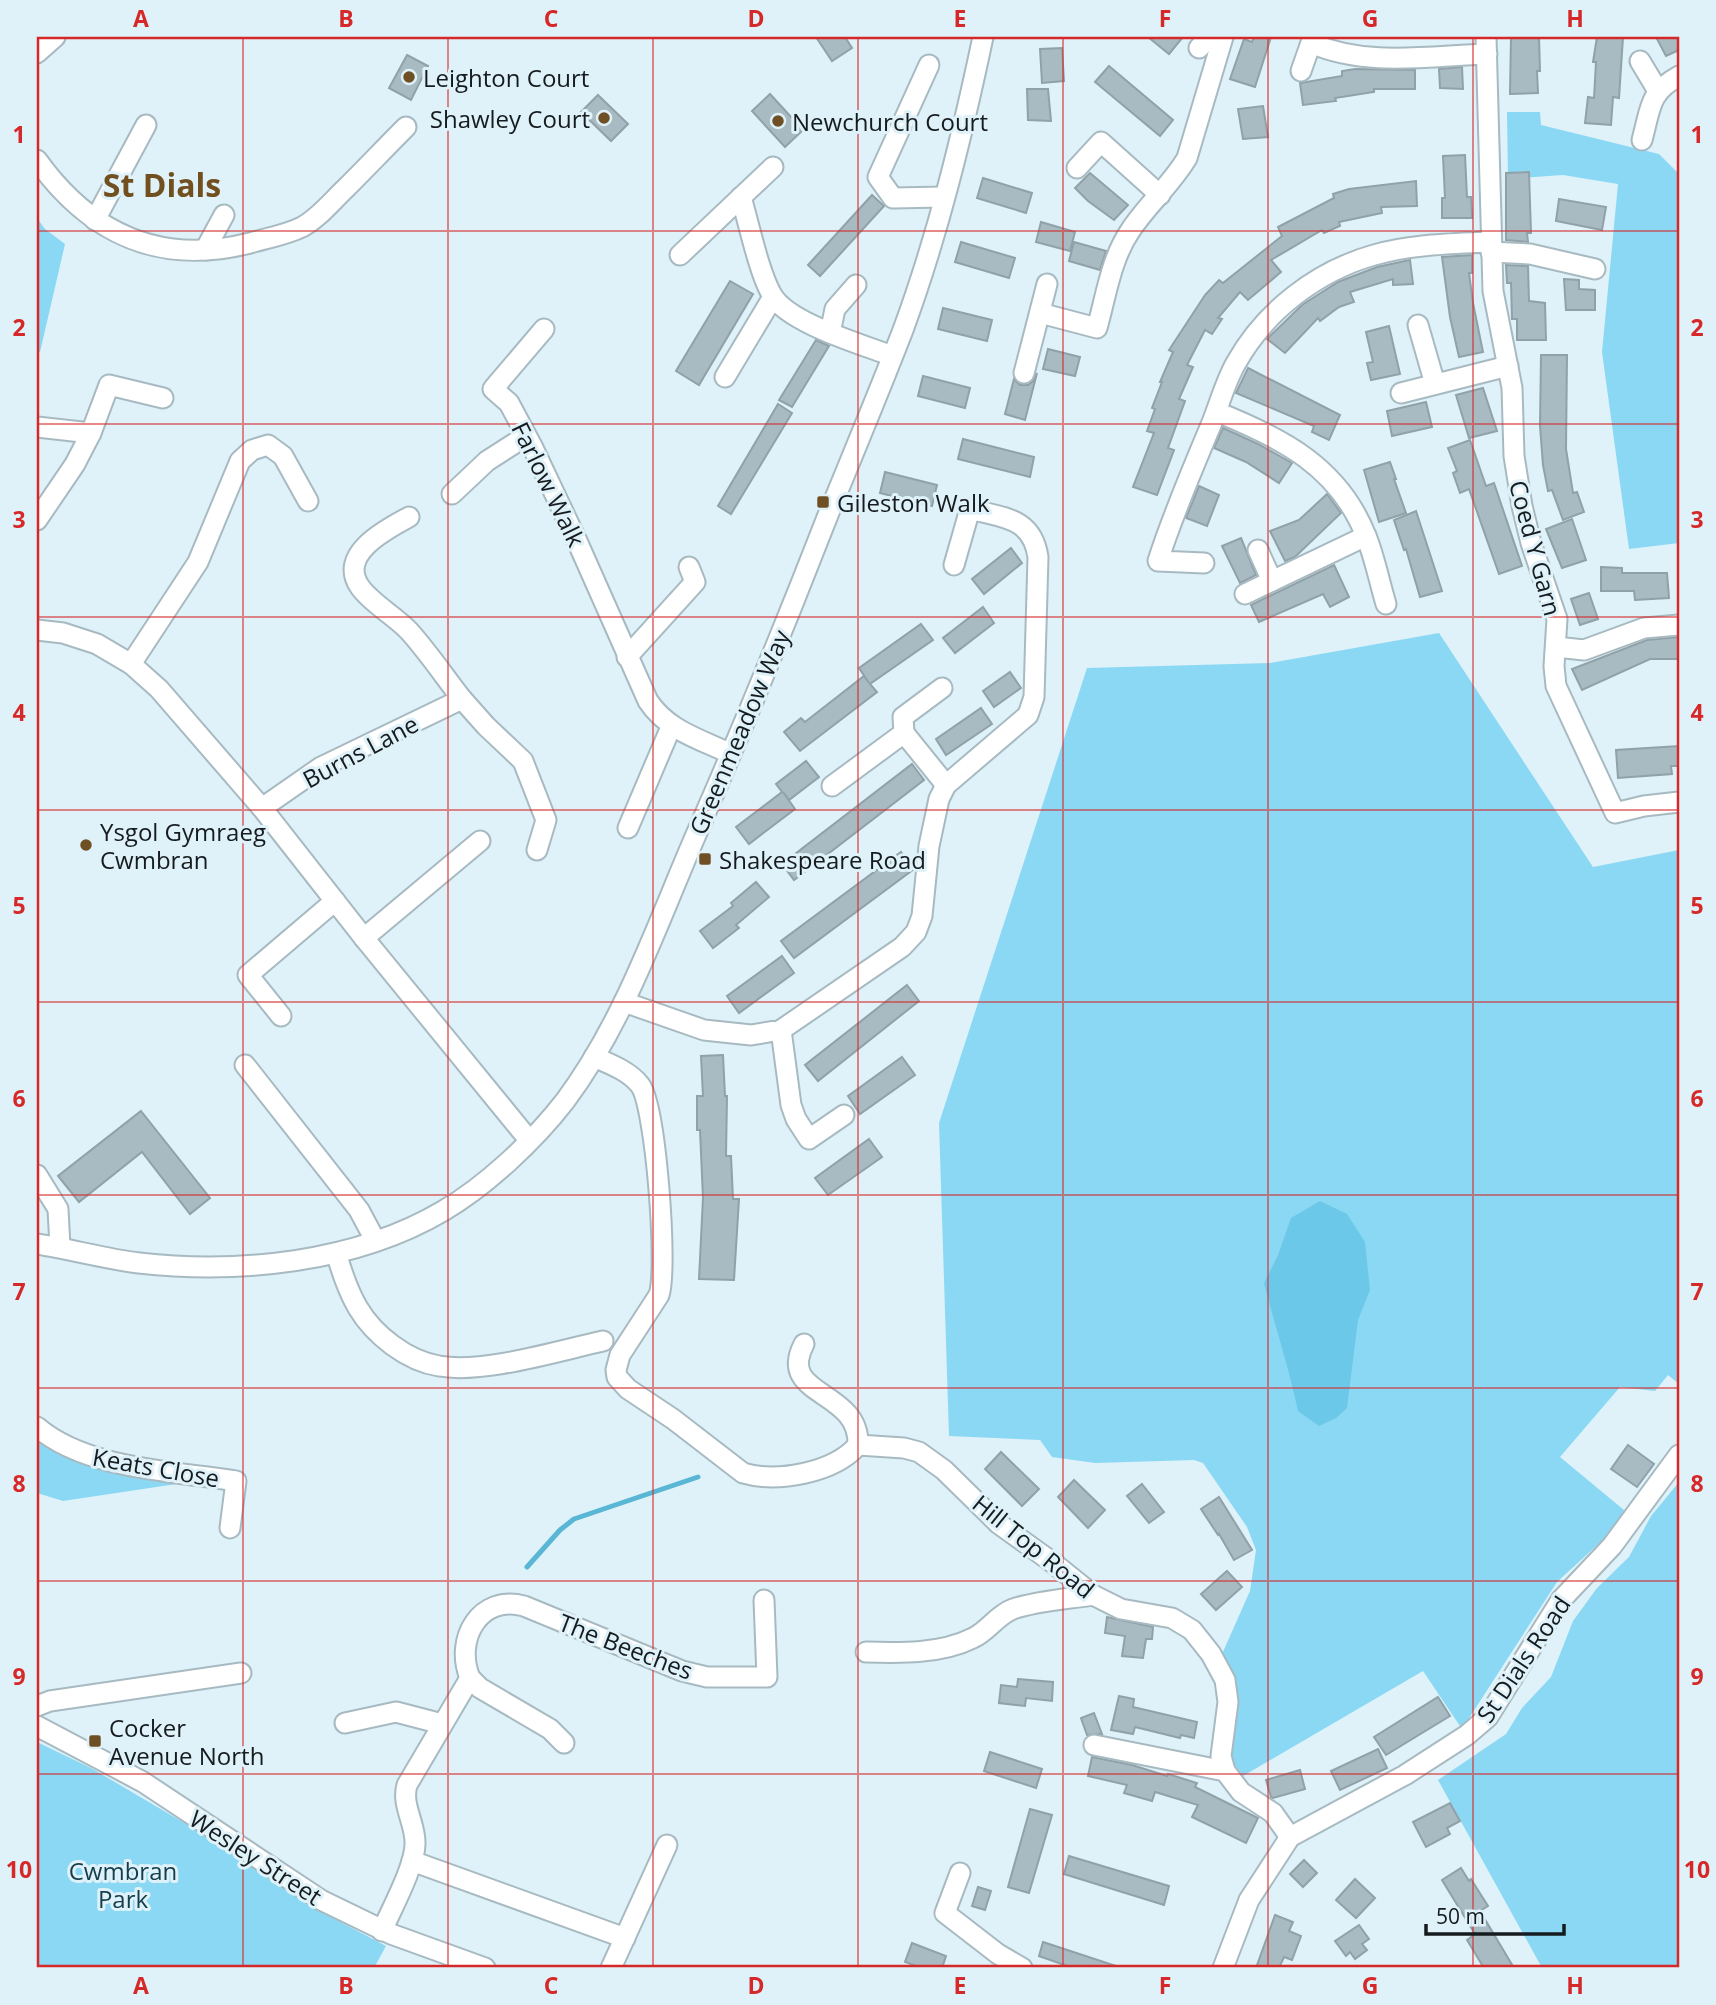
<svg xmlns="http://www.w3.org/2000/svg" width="1716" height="2005" font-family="'Open Sans',sans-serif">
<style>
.green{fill:#8ad8f4}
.forest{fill:#6cc8e8}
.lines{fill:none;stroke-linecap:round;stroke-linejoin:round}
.stream{stroke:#59b6d5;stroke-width:5}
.building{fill:#a9bbc2;stroke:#90a1a8;stroke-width:2}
.minor-casing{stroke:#a8bac1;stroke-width:23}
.minor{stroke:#fff;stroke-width:19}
.grid{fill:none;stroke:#d62828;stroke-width:2;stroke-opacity:0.55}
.poi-dot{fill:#6f5025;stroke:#dff2f9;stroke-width:2.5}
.labels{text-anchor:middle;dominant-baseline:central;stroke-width:6;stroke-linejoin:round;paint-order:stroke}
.poi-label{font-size:24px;fill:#151b1e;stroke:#dff2f9;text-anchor:start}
.street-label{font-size:24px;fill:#151b1e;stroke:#dff2f9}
.park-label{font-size:24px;fill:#143e4c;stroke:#dff2f9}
.district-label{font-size:32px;font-weight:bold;fill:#724f1e;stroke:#dff2f9}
.neatline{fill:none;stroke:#d62828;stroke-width:2.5}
.grid-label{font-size:23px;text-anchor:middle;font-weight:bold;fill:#d62828}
</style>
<rect width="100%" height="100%" fill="#dff2f9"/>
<g class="green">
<polygon points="1507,112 1540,112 1541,125 1659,154 1679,174 1679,543 1629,549 1602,352 1618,184 1563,175 1508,179"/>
<polygon points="37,218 45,229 65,244 40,352 37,350"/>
<path d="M1439,633L1593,867L1679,850V1384L1668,1375L1655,1391L1620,1387L1560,1457L1630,1515L1557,1582L1462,1729L1423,1671L1243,1776L1230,1758C1235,1720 1245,1687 1222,1654L1250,1591L1256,1550L1247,1527L1203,1463L1194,1460L1095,1463L1052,1457L1040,1440L949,1436L939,1123L1087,668L1270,663Z"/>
<path d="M37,1434C76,1470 133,1475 183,1483L63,1501L37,1493Z"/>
<polygon points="1679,1482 1679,1968 1538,1968 1541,1966 1438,1780 1506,1734 1522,1708 1551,1677 1573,1621 1597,1588 1629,1557 1651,1516"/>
<polygon points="37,1742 91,1768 193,1828 314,1908 386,1946 374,1968 37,1968"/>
</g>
<path class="forest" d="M1320,1201L1347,1214L1365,1242L1370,1290L1358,1320L1347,1408L1336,1418L1319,1426L1298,1411C1289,1368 1275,1326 1264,1283L1278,1255L1291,1218Z"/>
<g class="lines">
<polyline class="stream" points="527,1567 560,1530 574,1519 698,1477"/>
</g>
<g class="building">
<polygon points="816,37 845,37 852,48 832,61"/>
<polygon points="1148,37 1183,37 1169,54"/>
<polygon points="1254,37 1271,37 1255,87 1230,79 1244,39 1252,42"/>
<polygon points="1511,37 1539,37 1540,71 1537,71 1538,93 1510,94"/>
<polygon points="1597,37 1623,37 1619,98 1613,97 1611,125 1585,123 1588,97 1594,98 1596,62 1593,62"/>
<polygon points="1656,37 1679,37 1679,50 1666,56"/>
<polygon points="1062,48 1064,81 1042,83 1040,49"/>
<polygon points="407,55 428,66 411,100 389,88"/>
<polygon points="1109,66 1173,120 1160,136 1095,82"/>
<polygon points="1462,67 1463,89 1440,88 1439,69"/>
<polygon points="1355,69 1415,70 1415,89 1374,89 1374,92 1335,98 1336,101 1303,105 1300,83 1342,76 1342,71"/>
<polygon points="1027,89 1048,89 1051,121 1028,120"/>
<polygon points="770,94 803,130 785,147 752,111"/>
<polygon points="598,95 628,124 611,141 581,112"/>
<polygon points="1263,106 1268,137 1243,139 1238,109"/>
<polygon points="1465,155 1467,197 1471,197 1472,218 1442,218 1442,198 1445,198 1443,156"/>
<polygon points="1529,172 1531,233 1527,233 1528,242 1506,240 1506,173"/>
<polygon points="1090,173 1128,205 1114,220 1088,201 1075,188"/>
<polygon points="983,178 1032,193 1026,213 977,198"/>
<polygon points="1416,181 1417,206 1381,207 1382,213 1339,222 1340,226 1324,233 1322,230 1271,260 1281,272 1248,300 1240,292 1218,318 1222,319 1212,334 1205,330 1187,365 1193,367 1179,399 1185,401 1168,448 1174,450 1157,495 1133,487 1154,433 1147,431 1155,409 1152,408 1162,382 1160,382 1173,352 1169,350 1205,295 1219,280 1223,283 1282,236 1278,227 1334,198 1333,194 1349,189"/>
<polygon points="872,195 884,206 820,276 808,265"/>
<polygon points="1559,199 1606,207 1602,230 1556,221"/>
<polygon points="1041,222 1075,232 1070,251 1036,242"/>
<polygon points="961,242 1015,258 1009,278 955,262"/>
<polygon points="1074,242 1106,251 1100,270 1069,261"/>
<polygon points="1472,255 1472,273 1469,273 1473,303 1483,352 1459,357 1450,317 1442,257"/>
<polygon points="1410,260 1413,284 1393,285 1393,279 1350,292 1354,302 1339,307 1320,321 1318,318 1285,353 1267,339 1302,305 1338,282 1377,267"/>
<polygon points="1506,265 1528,266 1529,301 1545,303 1546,340 1517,340 1517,319 1512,319 1511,283 1507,283"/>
<polygon points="1564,279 1579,280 1579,289 1595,290 1595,310 1566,310"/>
<polygon points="730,281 753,294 699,385 676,371"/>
<polygon points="943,308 992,320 987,341 938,329"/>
<polygon points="1389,326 1400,374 1371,380 1367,363 1373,362 1366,332"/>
<polygon points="816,340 829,346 792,407 779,400"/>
<polygon points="1048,349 1080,357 1075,376 1043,369"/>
<polygon points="1541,355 1567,355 1566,449 1573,493 1577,492 1584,512 1563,520 1552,490 1548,491 1543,465 1540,426"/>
<polygon points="1248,368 1340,415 1329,440 1312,432 1314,426 1236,393"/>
<polygon points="1037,373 1025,420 1005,414 1014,379 1020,385 1028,385 1033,381"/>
<polygon points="923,376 970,388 965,408 918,396"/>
<polygon points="1483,388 1497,431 1469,438 1456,395"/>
<polygon points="1426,402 1432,427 1392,436 1387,411"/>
<polygon points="778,404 792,413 731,514 718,506"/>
<polygon points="1223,428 1258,444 1292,463 1279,483 1246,462 1214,448"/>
<polygon points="963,439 1034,457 1030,477 958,459"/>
<polygon points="1470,440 1486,486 1494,483 1522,566 1499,574 1469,489 1460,493 1453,473 1457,471 1448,448"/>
<polygon points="1390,462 1396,479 1394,479 1406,513 1379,522 1364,470"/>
<polygon points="885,472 937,485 932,506 880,493"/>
<polygon points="1199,486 1219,495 1207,526 1186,518"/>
<polygon points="1327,494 1341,513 1295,557 1285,561 1270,531 1299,520"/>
<polygon points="1416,511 1442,591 1420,597 1406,549 1404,550 1394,520"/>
<polygon points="1572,519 1586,560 1562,568 1546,529"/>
<polygon points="1241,538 1256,575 1240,583 1222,546"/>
<polygon points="1011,548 1022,563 984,594 972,579"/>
<polygon points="1334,565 1349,597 1330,607 1323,594 1259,622 1251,605"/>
<polygon points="1601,567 1622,568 1622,573 1667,573 1669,598 1635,600 1634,591 1601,591"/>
<polygon points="1589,593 1598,619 1580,625 1571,599"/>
<polygon points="983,607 994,623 955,653 943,638"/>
<polygon points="921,624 933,640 870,684 877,692 800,751 784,732 801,718 805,722 864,676 869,683 859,668"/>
<polygon points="1679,637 1679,659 1650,659 1582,690 1572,669 1647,640"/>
<polygon points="1010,672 1021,688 994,707 983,691"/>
<polygon points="981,708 992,724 946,755 936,739"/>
<polygon points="1679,746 1679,766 1671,766 1672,774 1618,778 1616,750"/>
<polygon points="806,761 819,777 789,800 783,792 795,809 749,844 736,827 782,792 776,784"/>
<polygon points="912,764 924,780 794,880 782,864"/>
<polygon points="901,852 914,869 794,958 781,941"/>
<polygon points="756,882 769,897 736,925 739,928 713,948 700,931 733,906 731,903"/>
<polygon points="782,956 794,973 739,1013 727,996"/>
<polygon points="907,985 919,1001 818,1081 805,1065"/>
<polygon points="723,1055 725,1096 727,1096 726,1156 731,1156 733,1199 739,1199 734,1280 699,1279 703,1198 700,1130 697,1130 697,1096 703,1096 701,1056"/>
<polygon points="902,1057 915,1075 860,1114 848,1096"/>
<polygon points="141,1111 210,1198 190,1214 142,1152 79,1202 58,1176"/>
<polygon points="869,1139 882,1157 828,1195 815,1178"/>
<polygon points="1628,1445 1654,1464 1637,1487 1611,1469"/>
<polygon points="1001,1452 1039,1489 1022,1506 985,1469"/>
<polygon points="1074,1480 1105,1510 1088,1528 1058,1497"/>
<polygon points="1142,1484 1164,1512 1149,1523 1127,1496"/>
<polygon points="1219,1497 1252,1550 1234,1560 1219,1534 1218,1535 1201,1509"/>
<polygon points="1227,1571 1242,1587 1216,1610 1201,1594"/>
<polygon points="1107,1617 1153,1627 1152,1639 1146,1639 1143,1658 1122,1656 1125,1636 1105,1633"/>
<polygon points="1018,1679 1053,1682 1052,1701 1026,1698 1025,1706 999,1703 1001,1685 1017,1687"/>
<polygon points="1119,1696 1134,1699 1133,1707 1197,1722 1194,1738 1181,1735 1180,1738 1135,1727 1133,1734 1111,1730"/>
<polygon points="1438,1697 1450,1716 1386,1755 1374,1737"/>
<polygon points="1094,1713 1102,1734 1087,1735 1081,1718"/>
<polygon points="1378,1749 1387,1768 1340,1790 1331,1771"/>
<polygon points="990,1752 1042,1769 1036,1788 984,1771"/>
<polygon points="1092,1757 1132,1765 1167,1776 1168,1774 1197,1783 1195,1787 1258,1818 1246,1843 1192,1817 1198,1805 1155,1792 1152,1801 1124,1793 1127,1785 1088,1776"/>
<polygon points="1300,1770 1305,1789 1273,1798 1271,1797 1266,1780"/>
<polygon points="1450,1803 1460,1821 1447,1828 1450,1834 1426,1847 1413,1822"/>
<polygon points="1030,1809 1052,1815 1029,1893 1008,1887"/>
<polygon points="1069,1856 1169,1886 1164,1905 1064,1874"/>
<polygon points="1304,1860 1317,1873 1303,1887 1290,1874"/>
<polygon points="1461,1868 1469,1881 1471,1879 1488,1906 1480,1911 1514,1968 1484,1968 1467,1940 1475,1934 1442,1880"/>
<polygon points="1355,1879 1375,1898 1356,1918 1336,1900"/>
<polygon points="978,1887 991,1891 985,1910 972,1906"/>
<polygon points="1275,1915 1293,1922 1289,1931 1301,1936 1292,1960 1284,1957 1279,1968 1256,1968"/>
<polygon points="1359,1925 1369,1939 1362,1944 1367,1950 1355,1959 1350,1952 1346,1956 1335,1941"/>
<polygon points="1043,1942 1116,1966 1116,1968 1073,1968 1039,1956"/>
<polygon points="912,1943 946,1956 942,1968 922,1968 905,1962"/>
</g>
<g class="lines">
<g class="minor-casing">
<g id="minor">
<polyline points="1486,37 1493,291 1512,388 1514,456 1522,506 1531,543 1557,619 1554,666 1556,686 1615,813 1644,806 1679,802"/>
<path d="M1311,43C1366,67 1427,56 1487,54"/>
<polyline points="1199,48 1209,37"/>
<polyline points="37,53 55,37"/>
<polyline points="1640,61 1658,91"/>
<polyline points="929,65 878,177 893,198 944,197"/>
<polyline points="1301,71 1313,37"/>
<path d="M1642,140C1651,108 1648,93 1679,76"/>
<path d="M37,160C90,234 160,266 250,243C267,238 286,235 302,227C319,218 332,201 346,188C366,168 386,147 406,127"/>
<polyline points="1077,168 1101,142 1160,195"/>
<path d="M741,197C749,224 759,273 772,295C788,323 861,344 892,356"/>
<polyline points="95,220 146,125"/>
<polyline points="205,250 224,215"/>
<polyline points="1491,252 1530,254 1595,269"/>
<polyline points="680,255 773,167"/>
<path d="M1040,313L1097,328C1106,296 1111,259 1130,231C1147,205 1171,185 1187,158L1223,37"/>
<polyline points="1418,325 1435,384"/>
<path d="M544,329L493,389L509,403L533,448L577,541L648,701C668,731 700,739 731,754"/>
<polyline points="830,333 835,309 856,285"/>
<polyline points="1024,373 1047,284"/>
<polyline points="725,377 773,297"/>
<polyline points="1401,393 1508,366"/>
<path d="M1217,412C1282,438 1339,467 1366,536C1375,558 1379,581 1386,604"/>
<polyline points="37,427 91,433"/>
<polyline points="452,494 487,461 526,436"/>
<path d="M409,517C387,529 337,554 360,587C371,603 395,616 409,631C428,652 444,676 462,699"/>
<polyline points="37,520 75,464 91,433 109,385 163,398"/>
<polyline points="1258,550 1272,581"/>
<path d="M1204,563L1158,561C1172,517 1190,475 1208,432C1218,410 1224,384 1236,363C1265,311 1317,271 1374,255C1412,244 1452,244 1490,242"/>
<polyline points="1245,594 1366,536"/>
<polyline points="37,630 63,633 97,644 131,664 159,689 262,808 364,938 529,1140"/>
<polyline points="1556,647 1584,650 1644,628 1679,625"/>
<polyline points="627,657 695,582 689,567"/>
<polyline points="131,664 198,562 240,461 252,450 268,445 283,456 308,501"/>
<polyline points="904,733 946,785"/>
<polyline points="832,786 904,733 903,717 942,688"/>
<polyline points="262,808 321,767 462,699 486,726 523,761 546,820 537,850"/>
<polyline points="628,828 671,727"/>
<polyline points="364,938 480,841"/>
<path d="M624,1002L704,1030L751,1035L781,1030L902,947L916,932L922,916L929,846L939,799L946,785L1028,715L1034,697L1038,557C1032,517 1003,518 970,509L954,565"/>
<polyline points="281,1016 248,975 335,901"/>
<polyline points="781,1030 791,1105 796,1119 809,1139 844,1115"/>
<path d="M594,1057C610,1064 629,1071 640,1085C656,1106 668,1269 659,1295L620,1355L616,1370L617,1377L628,1389L673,1419L743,1473C777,1483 834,1473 858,1445"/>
<polyline points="245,1065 359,1210 375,1240"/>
<polyline points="37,1175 58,1209 60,1247"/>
<path d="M37,1244C71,1249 105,1259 139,1263C238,1274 355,1263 443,1211C486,1186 534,1141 565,1101C627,1018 660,915 702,821C746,720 788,618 828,515C853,454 879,392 903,330C938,235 962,136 983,37"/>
<path d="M336,1253C342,1272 348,1291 358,1308C374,1335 407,1361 439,1366C483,1374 557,1351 603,1341"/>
<path d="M804,1344C776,1397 860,1389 858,1445"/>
<path d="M37,1427C86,1469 173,1471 236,1481L230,1528"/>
<polyline points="858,1445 904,1448 919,1452 944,1470 999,1524 1052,1562 1093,1595 1121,1609 1172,1618 1192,1630 1211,1654 1225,1680 1228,1702 1221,1756 1225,1771 1241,1792 1273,1813 1290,1837"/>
<path d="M866,1652C901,1653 941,1654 973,1638C988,1631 997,1615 1013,1609C1036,1601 1068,1599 1093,1595"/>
<path d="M470,1678C454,1639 480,1594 524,1606L682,1671L707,1677H767L764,1600"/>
<polyline points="37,1706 50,1701 241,1673"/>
<polyline points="345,1723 396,1712 442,1724"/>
<polyline points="37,1726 143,1782 321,1900 391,1934 485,1968"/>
<polyline points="1094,1745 1225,1771"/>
<polyline points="412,1861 625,1938"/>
<polyline points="960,1873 945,1913 998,1954 1022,1968"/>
<path d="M382,1931C392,1908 415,1866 415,1844C416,1824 401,1805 407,1785L470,1678L480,1688L550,1729L564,1743"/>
<polyline points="611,1968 667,1845"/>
<polyline points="1223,1968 1249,1900 1290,1837 1405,1775 1467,1735 1488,1717 1561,1600 1612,1546 1679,1455"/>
</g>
</g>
<use href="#minor" class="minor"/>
</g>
<path class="grid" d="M243,37V1968M448,37V1968M653,37V1968M858,37V1968M1063,37V1968M1268,37V1968M1473,37V1968M37,231H1679M37,424H1679M37,617H1679M37,810H1679M37,1002H1679M37,1195H1679M37,1388H1679M37,1581H1679M37,1774H1679"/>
<g class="poi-dot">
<circle cx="409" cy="77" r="7"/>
<circle cx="604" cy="118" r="7"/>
<circle cx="778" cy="121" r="7"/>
<rect x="816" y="495" width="14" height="14" rx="3.5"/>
<circle cx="86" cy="845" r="7"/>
<rect x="698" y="852" width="14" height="14" rx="3.5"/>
<rect x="88" y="1734" width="14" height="14" rx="3.5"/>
</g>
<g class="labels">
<g class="poi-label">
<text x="423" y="77">Leighton Court</text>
<text x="590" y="118" text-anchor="end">Shawley Court</text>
<text x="792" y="121">Newchurch Court</text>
<text x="837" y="502">Gileston Walk</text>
<text x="100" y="831">Ysgol Gymraeg<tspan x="100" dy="28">Cwmbran</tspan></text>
<text x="719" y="859">Shakespeare Road</text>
<text x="109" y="1727">Cocker<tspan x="109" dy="28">Avenue North</tspan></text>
</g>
<g class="street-label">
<text transform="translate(549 484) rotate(64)">Farlow Walk</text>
<text transform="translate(1536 548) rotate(75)">Coed Y Garn</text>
<text transform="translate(739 732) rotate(-67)">Greenmeadow Way</text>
<text transform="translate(360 751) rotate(-28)">Burns Lane</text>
<text transform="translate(156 1467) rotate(10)">Keats Close</text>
<text transform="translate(1034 1546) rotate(39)">Hill Top Road</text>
<text transform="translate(626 1646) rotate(21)">The Beeches</text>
<text transform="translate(1523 1659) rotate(-56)">St Dials Road</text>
<text transform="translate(256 1857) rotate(33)">Wesley Street</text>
</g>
<g class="park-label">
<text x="123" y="1870">Cwmbran<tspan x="123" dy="28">Park</tspan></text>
</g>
<g class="district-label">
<text x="162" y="184">St Dials</text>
</g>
</g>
<rect width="1716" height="2005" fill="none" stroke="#dff2f9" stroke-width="77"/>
<path d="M1426 1924v10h138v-10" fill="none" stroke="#151b1e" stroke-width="3.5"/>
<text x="1436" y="1924" font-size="21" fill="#151b1e" stroke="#dff2f9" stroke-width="5" paint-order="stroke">50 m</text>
<rect x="38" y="38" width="1640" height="1928" class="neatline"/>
<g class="grid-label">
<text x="141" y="27">A</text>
<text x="346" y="27">B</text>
<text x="551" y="27">C</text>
<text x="756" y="27">D</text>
<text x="960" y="27">E</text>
<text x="1165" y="27">F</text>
<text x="1370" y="27">G</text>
<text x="1575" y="27">H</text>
<text x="19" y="143">1</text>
<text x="1697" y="143">1</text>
<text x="19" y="336">2</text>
<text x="1697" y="336">2</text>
<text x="19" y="528">3</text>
<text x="1697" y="528">3</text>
<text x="19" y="721">4</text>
<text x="1697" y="721">4</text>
<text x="19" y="914">5</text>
<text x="1697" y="914">5</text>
<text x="19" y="1107">6</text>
<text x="1697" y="1107">6</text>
<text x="19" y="1300">7</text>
<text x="1697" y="1300">7</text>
<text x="19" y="1492">8</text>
<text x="1697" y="1492">8</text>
<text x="19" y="1685">9</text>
<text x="1697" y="1685">9</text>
<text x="19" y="1878">10</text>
<text x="1697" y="1878">10</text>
<text x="141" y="1994">A</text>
<text x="346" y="1994">B</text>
<text x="551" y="1994">C</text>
<text x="756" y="1994">D</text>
<text x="960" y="1994">E</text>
<text x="1165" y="1994">F</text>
<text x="1370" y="1994">G</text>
<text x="1575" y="1994">H</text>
</g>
</svg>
